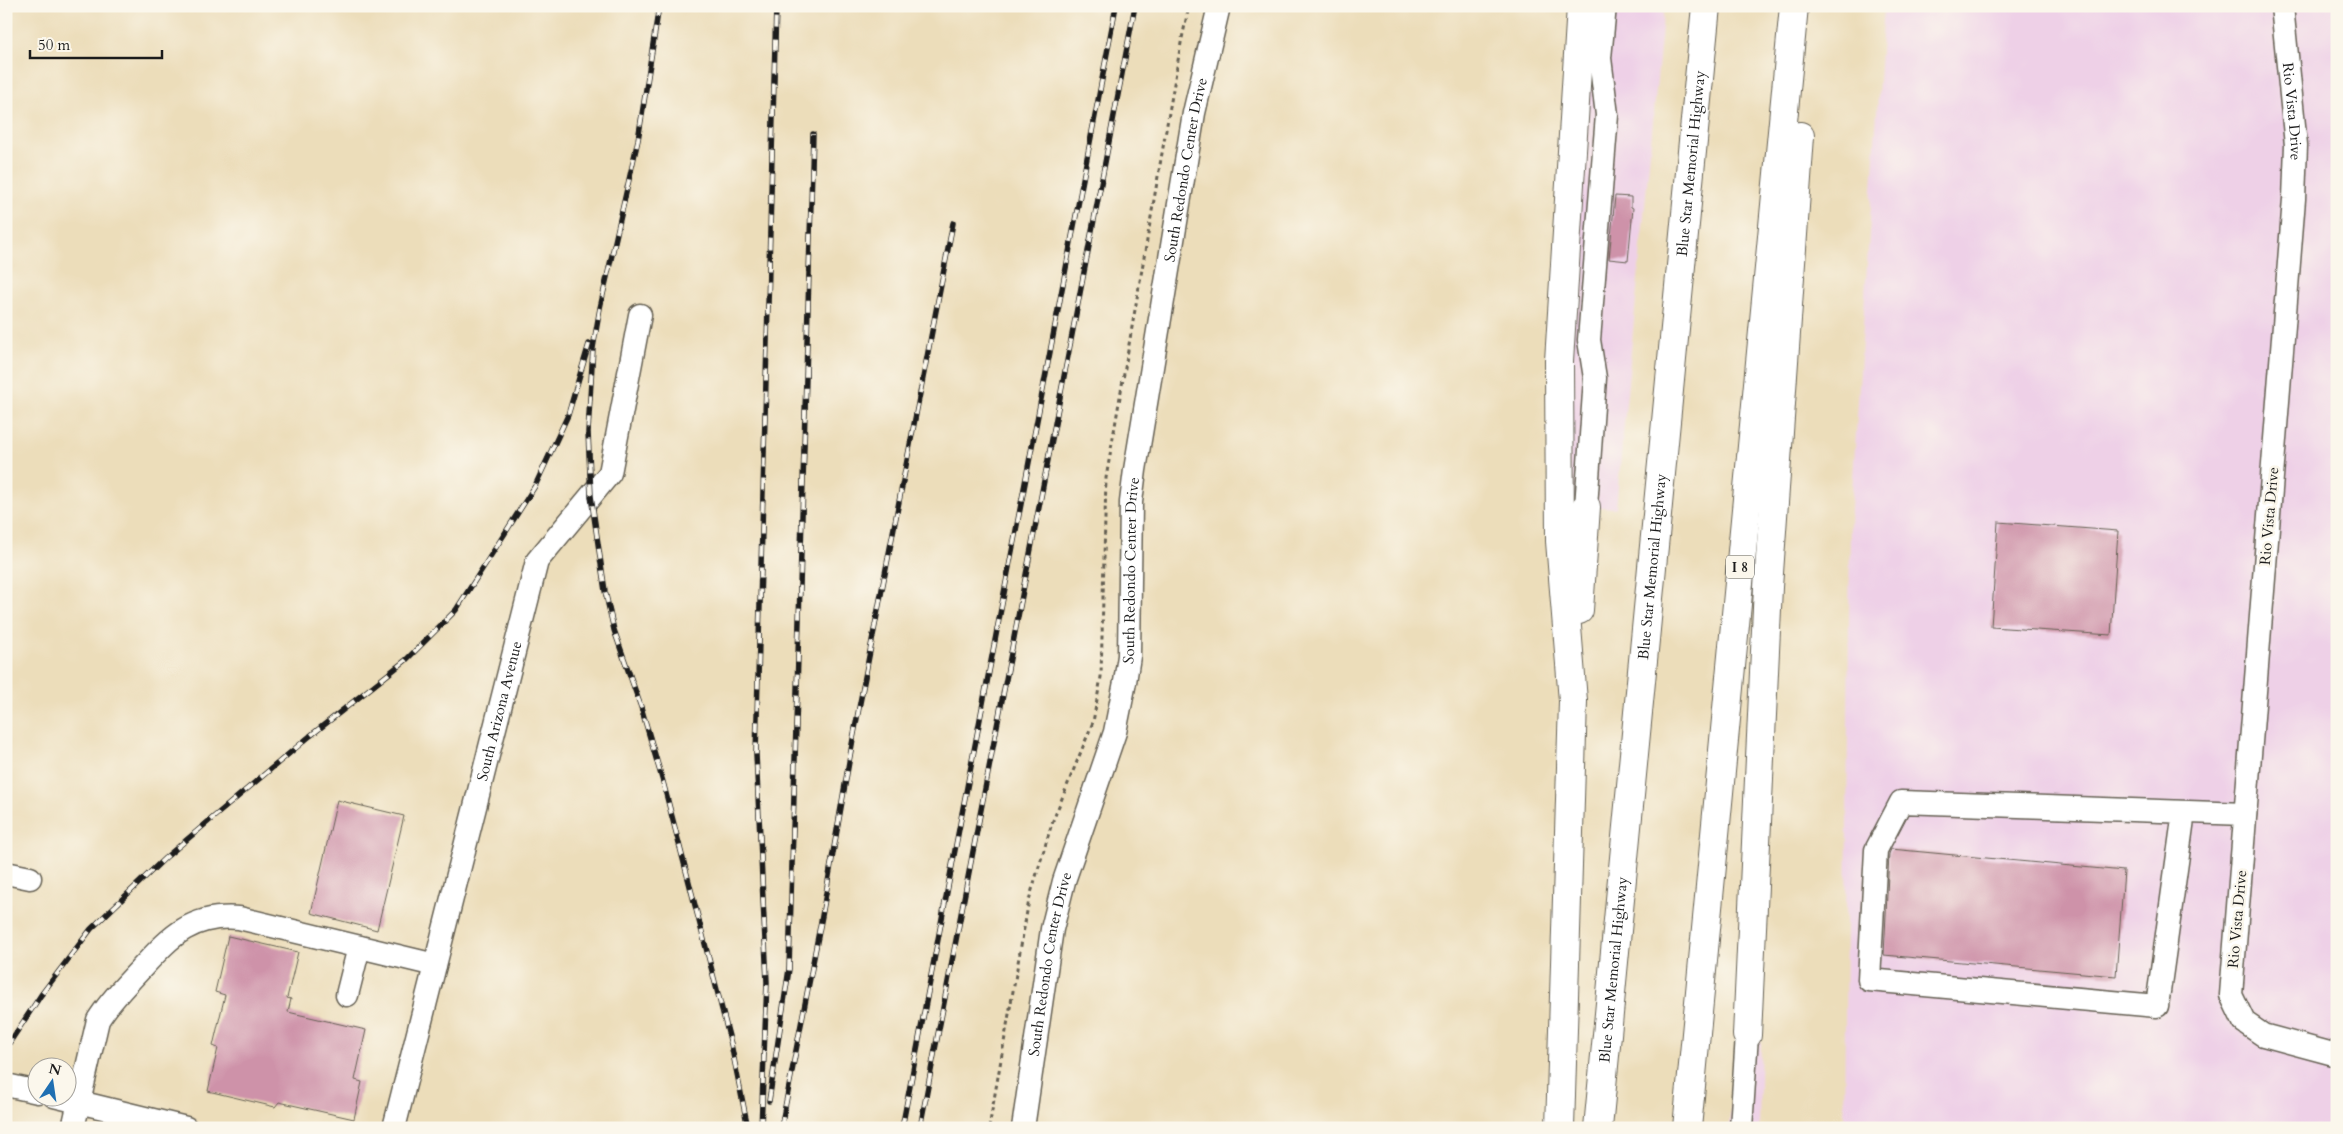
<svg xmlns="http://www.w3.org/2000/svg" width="2343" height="1134" font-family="Cardo,serif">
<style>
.built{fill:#eed0e7}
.building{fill:#ce92a9}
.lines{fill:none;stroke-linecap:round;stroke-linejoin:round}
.minor-casing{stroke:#656053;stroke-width:25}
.highway-casing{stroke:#656053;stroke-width:30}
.path{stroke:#656053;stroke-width:3;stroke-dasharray:4 4;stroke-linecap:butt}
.minor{stroke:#fff;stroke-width:22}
.highway{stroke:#fff;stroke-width:28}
.rail-casing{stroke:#1c1c1c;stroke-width:5.5}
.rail{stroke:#fbf7ec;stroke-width:4;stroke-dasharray:11;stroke-linecap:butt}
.labels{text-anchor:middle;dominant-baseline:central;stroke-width:5;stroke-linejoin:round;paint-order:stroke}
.shield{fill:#fbf7ec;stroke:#5f5e5a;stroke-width:1}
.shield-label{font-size:14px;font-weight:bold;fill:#1c1c1c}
.street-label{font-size:15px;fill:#1c1c1c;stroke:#fbf7ec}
</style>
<rect width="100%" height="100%" fill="#fbf7ec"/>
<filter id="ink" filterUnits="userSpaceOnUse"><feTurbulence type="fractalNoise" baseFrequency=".02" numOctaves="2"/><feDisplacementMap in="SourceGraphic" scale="10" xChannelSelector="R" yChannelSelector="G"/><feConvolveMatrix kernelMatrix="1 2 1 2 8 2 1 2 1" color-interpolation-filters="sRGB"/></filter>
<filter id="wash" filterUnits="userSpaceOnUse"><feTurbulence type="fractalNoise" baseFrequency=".0096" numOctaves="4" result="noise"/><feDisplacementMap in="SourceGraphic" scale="20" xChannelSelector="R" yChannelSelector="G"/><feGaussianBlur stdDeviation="1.12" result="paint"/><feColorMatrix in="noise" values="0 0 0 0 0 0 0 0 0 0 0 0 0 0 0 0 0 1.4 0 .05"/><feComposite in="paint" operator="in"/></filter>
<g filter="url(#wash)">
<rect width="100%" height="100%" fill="#ecddba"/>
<g class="built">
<polygon points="1592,6 1664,6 1616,508 1568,505 1570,352"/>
<polygon points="1884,6 2337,6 2337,1128 1844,1128 1850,524"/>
<polygon points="1738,1034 1761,1036 1759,1128 1729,1128"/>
</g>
<g id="blocks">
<g class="building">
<polygon points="1615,196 1631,197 1631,207 1633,208 1628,261 1609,259"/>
<polygon points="1998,522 2118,531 2111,635 1991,627"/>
<polygon points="337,800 404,816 377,930 311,913"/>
<polygon points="1891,849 2124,871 2116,976 1884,955 1889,854"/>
<polygon points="228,936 298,952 287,998 291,999 288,1012 366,1030 355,1080 362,1082 354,1119 279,1102 275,1107 208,1091 218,1048 213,1046 225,995 215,992"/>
</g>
</g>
</g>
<g filter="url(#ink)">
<use href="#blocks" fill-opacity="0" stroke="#656053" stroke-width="1"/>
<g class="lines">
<g class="minor-casing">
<g id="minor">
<path id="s1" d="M2282,6L2296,145L2294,199L2231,995L2244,1022L2263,1035L2337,1055"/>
<polyline points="1586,507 1595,378 1589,340 1607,115 1600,58 1605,6"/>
<polyline points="2184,812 2157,1006 1869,980 1876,850 1901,802 2245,814"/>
<polyline points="6,873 30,878"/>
<polyline points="347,995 359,947"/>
<polyline points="6,1085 38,1092"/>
<polyline points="54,1096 186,1128"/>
<path d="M73,1128L98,1020C109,1002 123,988 137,973C169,939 188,914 239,918L435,965"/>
<path id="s2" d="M394,1128L537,561L610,473L640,315"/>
<path id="s3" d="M1023,1128L1052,929L1064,881L1115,732L1125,682L1129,656L1131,502L1135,470L1194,113L1219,6"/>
<polyline points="1741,1128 1747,1035"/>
</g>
</g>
<g class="highway-casing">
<g id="highway">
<polyline points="1579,610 1586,507"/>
<polyline points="1747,1035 1768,587 1800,136"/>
<polyline points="1560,1128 1573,701 1560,541 1559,361 1581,6"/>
<path id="s4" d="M1598,1128L1706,6"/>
<polyline points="1687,1128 1794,6"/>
</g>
</g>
<polyline class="path" points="989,1128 1029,900 1052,823 1093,722 1101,677 1106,478 1181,43 1189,6"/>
<use href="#minor" class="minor"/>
<use href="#highway" class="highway"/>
<g class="rail-casing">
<g id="rail">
<polyline points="659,6 638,140 600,308 593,348 588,432 591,496 605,591 614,630 641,707 663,782 731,1044 748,1128"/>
<polyline points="6,1048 41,995 91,929 165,858 310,736 406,660 456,610 535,486 568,415 589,344"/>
<polyline points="769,1101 789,969 813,134"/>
<polyline points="761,1128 767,982 756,754 776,6"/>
<polyline points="781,1128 822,916 853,739 953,223"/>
<polyline points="902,1128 1116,6"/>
<polyline points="920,1128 1135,6"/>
</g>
</g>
<use href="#rail" class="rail"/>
</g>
</g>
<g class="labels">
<rect class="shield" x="1726" y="555.5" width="28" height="23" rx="4"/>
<g class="shield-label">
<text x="1740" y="567">I 8</text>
</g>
<g class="street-label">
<text stroke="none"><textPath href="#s1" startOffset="106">Rio Vista Drive</textPath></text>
<text stroke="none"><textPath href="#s4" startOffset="969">Blue Star Memorial Highway</textPath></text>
<text stroke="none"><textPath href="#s3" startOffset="976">South Redondo Center Drive</textPath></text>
<text transform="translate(2269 516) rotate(-85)">Rio Vista Drive</text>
<text stroke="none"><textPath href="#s4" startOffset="564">Blue Star Memorial Highway</textPath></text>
<text stroke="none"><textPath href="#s3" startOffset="571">South Redondo Center Drive</textPath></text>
<text stroke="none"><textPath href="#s2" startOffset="430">South Arizona Avenue</textPath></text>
<text transform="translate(2237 919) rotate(-85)">Rio Vista Drive</text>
<text stroke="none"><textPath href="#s3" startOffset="166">South Redondo Center Drive</textPath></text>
<text stroke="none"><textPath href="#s4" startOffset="159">Blue Star Memorial Highway</textPath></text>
</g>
</g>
<rect width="2343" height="1134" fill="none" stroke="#fbf7ec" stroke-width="25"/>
<g transform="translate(52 1082) rotate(13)"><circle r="24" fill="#fbf7ec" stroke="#a29f99"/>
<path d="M0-4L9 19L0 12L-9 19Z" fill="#1f6fb2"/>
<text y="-8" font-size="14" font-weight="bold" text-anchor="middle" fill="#1c1c1c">N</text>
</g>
<path d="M30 50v8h132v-8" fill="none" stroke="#1c1c1c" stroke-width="2.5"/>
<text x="38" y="50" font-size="15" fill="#1c1c1c" stroke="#fbf7ec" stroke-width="4" paint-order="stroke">50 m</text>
</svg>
